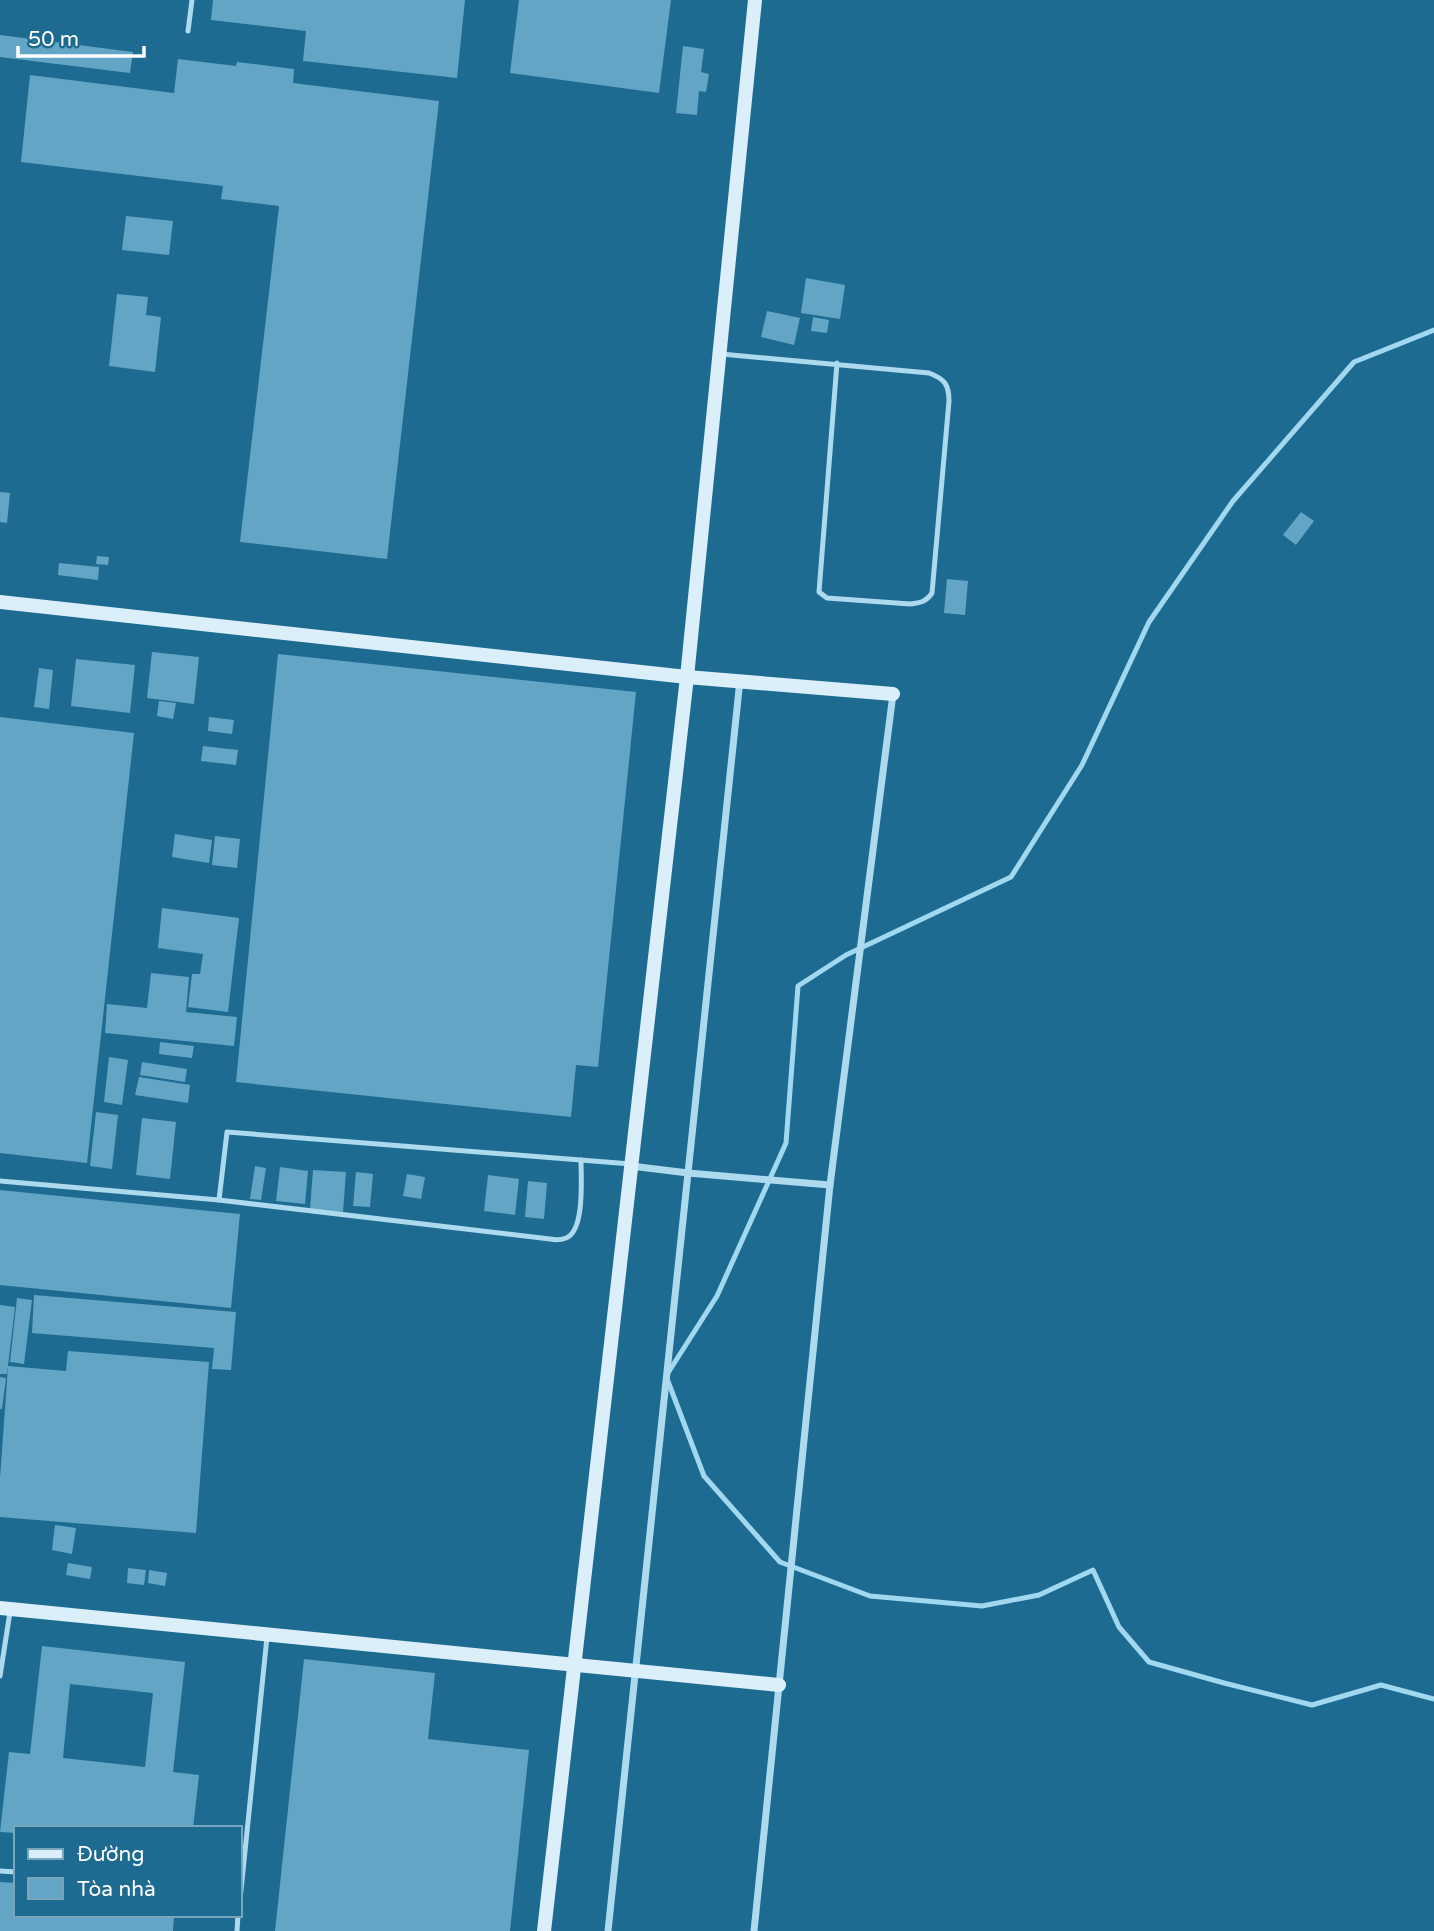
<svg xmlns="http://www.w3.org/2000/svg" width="1434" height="1931" font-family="'Varela Round',sans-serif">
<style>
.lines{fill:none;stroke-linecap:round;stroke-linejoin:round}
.stream{stroke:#a0d8f0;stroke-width:5}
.building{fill:#63a5c4;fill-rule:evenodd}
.lane{stroke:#addaee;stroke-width:5}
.street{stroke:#addaee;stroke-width:7}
.secondary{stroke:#daeffa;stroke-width:14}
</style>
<rect width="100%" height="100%" fill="#1d6b91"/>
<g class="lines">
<polyline class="stream" points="1434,330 1354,362 1233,501 1149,622 1082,765 1011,877 846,955 798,986 786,1143 717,1296 666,1376 704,1476 780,1562 870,1596 982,1606 1039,1595 1093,1570 1119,1627 1149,1662 1224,1683 1312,1705 1381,1685 1434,1699"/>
</g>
<g class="building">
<polygon points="213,0 465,0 457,78 303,61 306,31 211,20"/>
<polygon points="519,0 671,0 659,93 510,73"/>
<polygon points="0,35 133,52 130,73 0,57"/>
<polygon points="683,46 704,49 701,72 709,74 706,92 699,91 697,115 676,113"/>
<polygon points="178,59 236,66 237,62 294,69 293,83 439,101 387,559 240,542 279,206 221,199 223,186 21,162 30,75 174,93"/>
<polygon points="126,216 173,221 169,255 122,250"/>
<polygon points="806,278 845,285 840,319 801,313"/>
<polygon points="117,294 148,297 146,315 161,317 155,372 109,366"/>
<polygon points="767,311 800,318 794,345 761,337"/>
<polygon points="813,317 829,320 827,333 811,331"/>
<polygon points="0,492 10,493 7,523 0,522"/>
<polygon points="1301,512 1314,521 1296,545 1283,535"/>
<polygon points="97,556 109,557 108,565 96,564"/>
<polygon points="59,563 99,567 98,580 58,575"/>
<polygon points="947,579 968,581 965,615 944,613"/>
<polygon points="152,652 199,657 194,704 147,698"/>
<polygon points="278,654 636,692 598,1067 576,1065 571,1117 236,1082"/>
<polygon points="76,659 135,665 130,713 71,706"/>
<polygon points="39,668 53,670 49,709 34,707"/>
<polygon points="159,701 176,703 173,719 157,716"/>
<polygon points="0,717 134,733 87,1163 0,1153"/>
<polygon points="209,717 234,720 232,734 208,731"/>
<polygon points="203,746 238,750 236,765 201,761"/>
<polygon points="175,834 212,840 209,863 172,857"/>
<polygon points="215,836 240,839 237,868 212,865"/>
<polygon points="162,908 239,918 228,1012 188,1007 192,974 200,974 203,954 158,948"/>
<polygon points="151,973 189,977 186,1012 237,1017 234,1046 105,1033 107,1004 147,1008"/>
<polygon points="160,1042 194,1046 192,1058 159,1054"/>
<polygon points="109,1057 128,1060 122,1105 104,1102"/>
<polygon points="142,1062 187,1069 185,1082 140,1075"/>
<polygon points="139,1077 190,1085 188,1103 135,1095"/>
<polygon points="96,1112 118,1115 112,1169 90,1166"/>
<polygon points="142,1118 176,1122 170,1179 136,1175"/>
<polygon points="255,1166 266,1168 261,1200 250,1199"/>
<polygon points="280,1167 308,1171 305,1204 276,1201"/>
<polygon points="313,1170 346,1172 343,1212 310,1209"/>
<polygon points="356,1172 373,1174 370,1207 353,1206"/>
<polygon points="407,1174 425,1177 421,1199 403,1196"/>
<polygon points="488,1175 519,1179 515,1215 484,1211"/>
<polygon points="528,1181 547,1183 544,1219 525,1217"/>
<polygon points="0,1190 240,1214 231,1308 0,1285"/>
<polygon points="34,1295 236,1312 231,1370 212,1369 214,1348 32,1333"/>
<polygon points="17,1298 32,1300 24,1364 10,1362"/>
<polygon points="0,1305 15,1307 7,1374 0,1374"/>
<polygon points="68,1351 209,1362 196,1533 0,1517 0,1478 8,1366 66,1371"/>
<polygon points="0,1377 6,1378 2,1409 0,1409"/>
<polygon points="55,1525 76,1528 72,1554 52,1550"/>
<polygon points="68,1563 92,1567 90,1579 66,1575"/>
<polygon points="128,1568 146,1570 144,1585 127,1583"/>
<polygon points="149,1570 167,1573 165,1586 148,1583"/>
<path d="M42,1646L185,1662L173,1772L199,1775L193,1828H16V1833L0,1832L9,1752L30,1754ZM70,1684L153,1693L145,1767L63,1758Z"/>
<polygon points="304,1659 435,1673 428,1739 529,1750 510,1931 275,1931"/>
<polygon points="0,1882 16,1883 16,1915 174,1915 173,1931 0,1931"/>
</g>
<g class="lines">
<g class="lane">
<polyline points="188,31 192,0"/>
<path d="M721,354L929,373C945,379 949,385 949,401L932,593C926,602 920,603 910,604L827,598L819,592L837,363"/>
<path d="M0,1181L219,1200L550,1239C555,1240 561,1240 566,1238C585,1231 581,1178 581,1160"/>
<polyline points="219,1200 227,1132 631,1164"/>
<polyline points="0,1676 10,1612"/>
<polyline points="0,1871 16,1872"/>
<polyline points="240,1900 267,1637"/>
<polyline points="237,1931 238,1915"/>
</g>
<g class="street">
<polyline points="631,1166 688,1173 830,1185"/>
<polyline points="608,1931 740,680"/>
<polyline points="754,1931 830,1185 893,694"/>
</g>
<g class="secondary">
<polyline points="0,602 687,677 893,694"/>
<polyline points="0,1608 779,1685"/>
<polyline points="544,1931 687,677 755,0"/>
</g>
</g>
<rect x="14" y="1826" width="228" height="91" fill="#1d6b91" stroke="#77a6bd" stroke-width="2"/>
<rect x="28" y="1849" width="35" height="10" fill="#daeffa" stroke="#77a6bd" stroke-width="2"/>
<text x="77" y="1861" font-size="21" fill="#ffffff">Đường</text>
<rect x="28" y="1878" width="35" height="21" fill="#63a5c4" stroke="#77a6bd" stroke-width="2"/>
<text x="77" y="1896" font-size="21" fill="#ffffff">Tòa nhà</text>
<path d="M18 46v10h126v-10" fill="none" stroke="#ffffff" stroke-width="3.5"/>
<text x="28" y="46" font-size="21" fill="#ffffff" stroke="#1d6b91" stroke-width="5" paint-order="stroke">50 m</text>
</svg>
